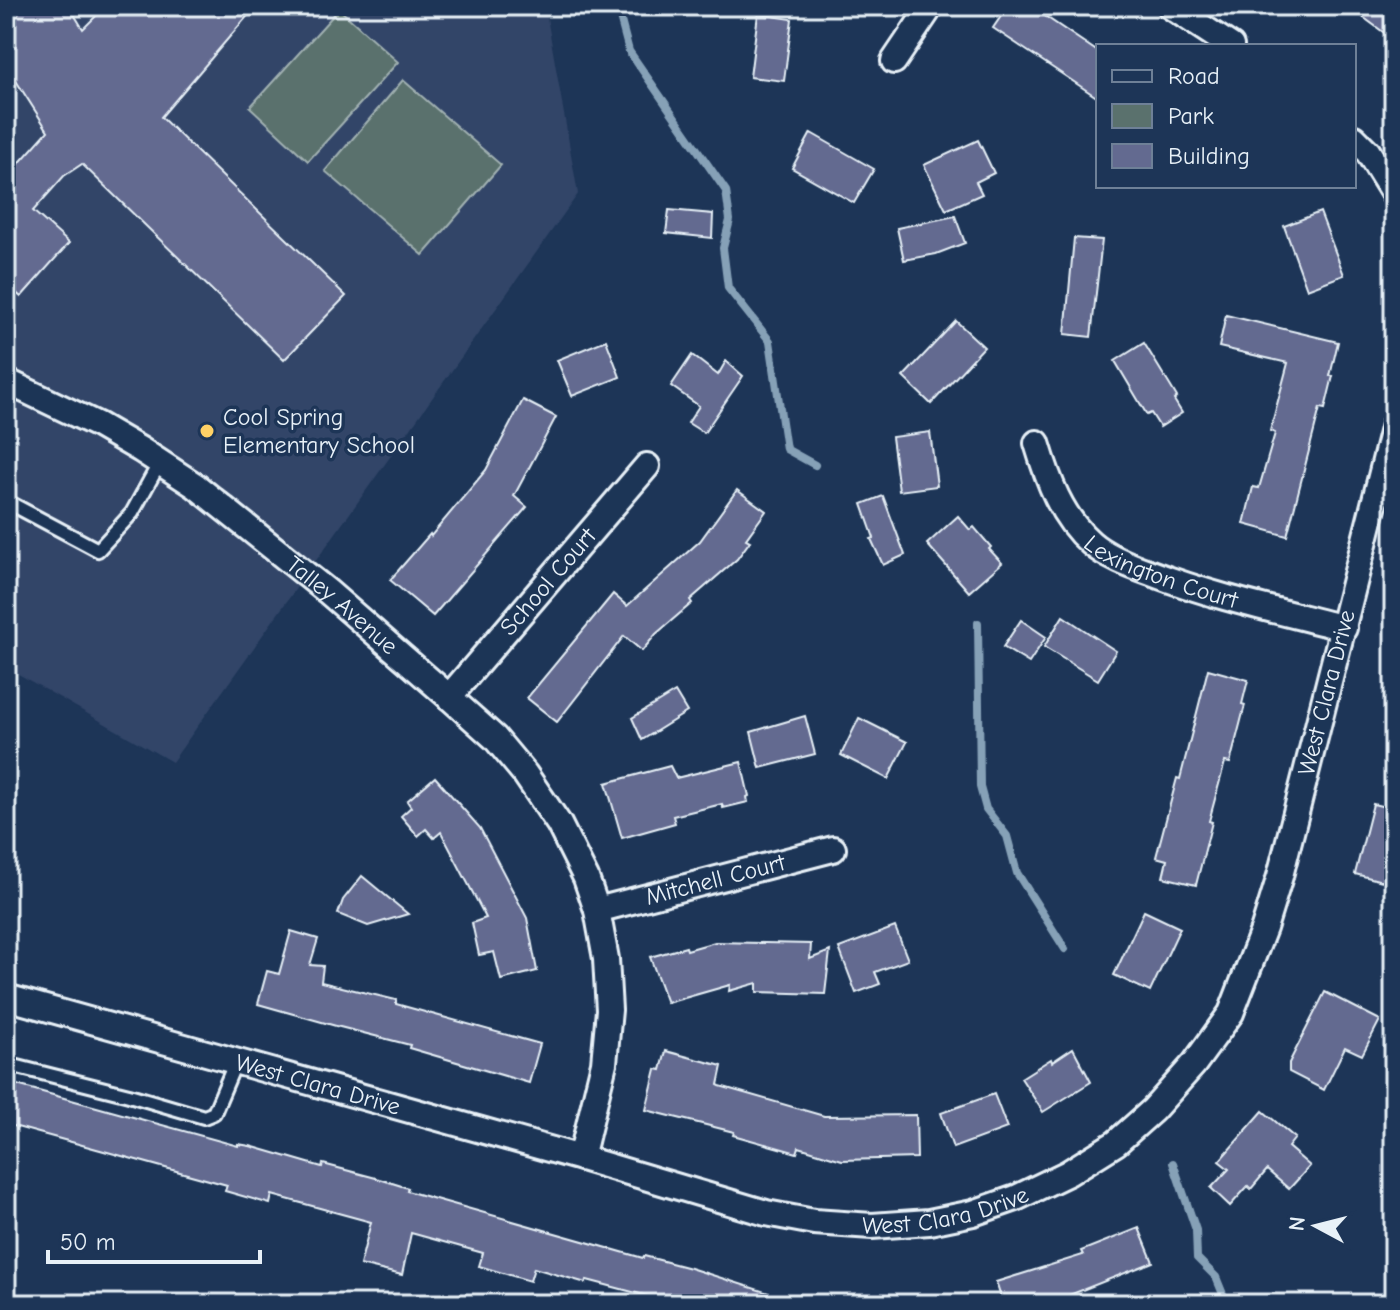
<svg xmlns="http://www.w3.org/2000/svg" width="1400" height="1310" font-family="'Comic Neue',sans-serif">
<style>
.built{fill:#324568}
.green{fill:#5a716d;stroke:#a1b1b2;stroke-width:2}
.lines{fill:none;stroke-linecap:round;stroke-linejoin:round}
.stream{stroke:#86a1b7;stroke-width:8}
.building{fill:#636a90;stroke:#e8f1f8;stroke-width:2}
.service-casing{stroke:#e8f1f8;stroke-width:18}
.minor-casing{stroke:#e8f1f8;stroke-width:30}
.service{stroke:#1d3557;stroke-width:12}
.minor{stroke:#1d3557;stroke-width:24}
.poi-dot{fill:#ffd166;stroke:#1d3557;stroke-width:3}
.labels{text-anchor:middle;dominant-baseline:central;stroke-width:7;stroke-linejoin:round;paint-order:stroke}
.poi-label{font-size:24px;fill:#e8f1f8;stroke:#1d3557;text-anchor:start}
.street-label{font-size:24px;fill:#e8f1f8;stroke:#1d3557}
</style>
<rect width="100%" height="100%" fill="#1d3557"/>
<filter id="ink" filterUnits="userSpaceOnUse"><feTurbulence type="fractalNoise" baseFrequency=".0125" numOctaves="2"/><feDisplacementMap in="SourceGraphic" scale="16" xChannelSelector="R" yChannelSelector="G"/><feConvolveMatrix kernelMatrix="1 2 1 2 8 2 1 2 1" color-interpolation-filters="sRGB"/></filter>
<g filter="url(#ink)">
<polygon class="built" points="6,6 545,6 578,194 172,762 6,667"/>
<g class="green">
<polygon points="339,9 398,62 308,161 250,107"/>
<polygon points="403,80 501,165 423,255 325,171"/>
</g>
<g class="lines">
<g class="stream">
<polyline points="617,6 629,51 726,191 730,220 723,248 728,288 770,341 786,449 815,465"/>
<polyline points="978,623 980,787 986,809 1007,836 1017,873 1065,949"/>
<polyline points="1173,1163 1196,1230 1197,1258 1216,1277 1227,1304"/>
</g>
</g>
<g class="building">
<polygon points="6,6 69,6 83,29 106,6 256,6 161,117 346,296 284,360 82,164 64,176 33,211 69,243 21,297 6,284 6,178 48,131 6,65"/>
<polygon points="1008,6 1030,6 1098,52 1098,98 993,28"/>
<polygon points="1348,6 1394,6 1394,40"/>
<polygon points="758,14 792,19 784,81 750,77"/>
<polygon points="811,133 874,169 854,203 792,168"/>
<polygon points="978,140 994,173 976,182 982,194 946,210 924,165"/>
<polygon points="669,210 713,214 712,238 666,233"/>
<polygon points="1320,212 1344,275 1307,289 1284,226"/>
<polygon points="955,216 965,243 936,254 904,260 897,228"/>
<polygon points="1074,238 1102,240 1091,337 1065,334"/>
<polygon points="1226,315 1338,342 1330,376 1333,376 1325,409 1320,408 1287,536 1244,524 1253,487 1259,488 1275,433 1270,431 1288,363 1219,347"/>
<polygon points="956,321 984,347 931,404 903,377"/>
<polygon points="606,340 620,377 572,396 557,360"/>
<polygon points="1144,343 1177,397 1174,400 1182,413 1160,427 1151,413 1147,415 1115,361"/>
<polygon points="692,355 718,375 726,361 743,376 704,433 688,423 699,406 671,386"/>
<polygon points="523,400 556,417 514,496 527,507 433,616 390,580 430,534 431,536 486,470"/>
<polygon points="930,432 937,486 899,491 892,437"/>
<polygon points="737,490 766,511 746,539 750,541 737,559 690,600 692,603 656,634 642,651 624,636 557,722 527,698 613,594 627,606 700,541"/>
<polygon points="883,496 905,555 883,565 871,539 874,538 862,504"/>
<polygon points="958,516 970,530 974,527 991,547 989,549 1002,563 969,592 927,544"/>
<polygon points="1063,616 1116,651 1098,680 1044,647"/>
<polygon points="1021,620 1046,637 1029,663 1003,647"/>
<polygon points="1208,669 1248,680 1242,704 1245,705 1230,763 1225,762 1209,821 1212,822 1196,885 1163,877 1167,860 1156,857 1177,778 1180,779"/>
<polygon points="675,692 687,712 642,740 632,718"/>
<polygon points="805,716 815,754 760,768 751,732"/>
<polygon points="859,718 907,742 888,779 841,755"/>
<polygon points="741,762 749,796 747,797 748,802 723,808 722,804 673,816 675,823 622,838 606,783 670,766 676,778"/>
<polygon points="435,777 480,828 527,918 537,971 501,980 494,952 479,955 472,923 486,918 441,832 434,838 426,829 418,836 401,816 411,807 407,801"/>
<polygon points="1373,804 1394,809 1394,884 1355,874"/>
<polygon points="362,876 408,914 368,926 338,914 343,900"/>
<polygon points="1144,911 1180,928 1150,992 1114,975"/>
<polygon points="895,927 908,960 875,972 880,984 856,993 839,948"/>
<polygon points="291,931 318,939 310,965 323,966 321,982 396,1000 396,1004 540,1044 529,1083 409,1048 410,1045 336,1026 258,1004 267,971 279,974"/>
<polygon points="715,942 811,944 810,959 830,951 825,994 757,992 757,983 729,991 730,985 667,1003 650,957 686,947 687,950"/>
<polygon points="1325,992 1380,1020 1362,1055 1345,1047 1324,1090 1289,1072 1289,1063"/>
<polygon points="1073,1048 1091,1082 1043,1112 1021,1078 1051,1059 1052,1062"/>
<polygon points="666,1051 722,1066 718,1085 720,1086 824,1116 916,1115 917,1158 842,1160 799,1147 797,1153 733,1135 734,1132 646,1110 656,1069 661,1070"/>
<polygon points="6,1082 238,1146 238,1144 250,1146 322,1167 323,1164 376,1178 408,1188 407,1191 643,1258 644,1256 690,1268 787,1299 786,1304 678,1304 587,1280 586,1283 534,1268 530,1281 479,1266 483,1253 411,1233 402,1275 360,1265 371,1222 272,1195 270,1204 225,1191 227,1185 6,1124"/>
<polygon points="994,1094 1007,1128 953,1148 941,1113"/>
<polygon points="1263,1111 1295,1138 1288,1147 1310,1166 1289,1189 1267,1170 1251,1189 1248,1186 1230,1206 1211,1188 1229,1169 1219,1161"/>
<polygon points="1139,1228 1153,1262 1047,1304 1003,1304 996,1282 1083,1255 1081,1251"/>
</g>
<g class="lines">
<g class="service-casing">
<g id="service">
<polyline points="6,501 98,550 132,513 160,462"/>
<polyline points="6,1064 129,1095 204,1117 214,1113 236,1061"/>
</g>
</g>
<g class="minor-casing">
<g id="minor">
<polyline points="1170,6 1231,46"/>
<polyline points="894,61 931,6"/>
<polyline points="1354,138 1368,152 1394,194"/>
<path id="s1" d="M6,381L98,425L141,450L196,486L327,591L449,697L495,738L525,774L559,824L586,878L597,910L606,959L609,1010L604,1063L581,1158"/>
<path id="s2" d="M1037,443C1048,480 1061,517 1091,543C1107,557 1131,566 1151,573C1214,597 1279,611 1344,628"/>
<path id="s3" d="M449,697L647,466"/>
<path id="s4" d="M597,910L833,849"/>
<path id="s5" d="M6,997L581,1158L766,1213L814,1222L872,1226L929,1222L973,1213L1016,1198L1068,1173L1116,1143L1153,1110L1194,1064L1231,1013L1264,928L1280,876L1394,425"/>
</g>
</g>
<use href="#service" class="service"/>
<use href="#minor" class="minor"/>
</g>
</g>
<circle class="poi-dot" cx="207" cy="431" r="8"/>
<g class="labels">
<g class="poi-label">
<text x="223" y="417">Cool Spring<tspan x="223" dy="28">Elementary School</tspan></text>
</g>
<g class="street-label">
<text stroke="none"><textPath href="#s2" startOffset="192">Lexington Court</textPath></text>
<text stroke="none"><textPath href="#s3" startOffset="152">School Court</textPath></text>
<text stroke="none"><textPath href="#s1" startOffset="406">Talley Avenue</textPath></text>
<text stroke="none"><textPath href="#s5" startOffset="1668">West Clara Drive</textPath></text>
<text stroke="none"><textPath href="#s4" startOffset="122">Mitchell Court</textPath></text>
<text stroke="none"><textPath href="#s5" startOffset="324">West Clara Drive</textPath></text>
<text stroke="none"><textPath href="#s5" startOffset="972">West Clara Drive</textPath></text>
</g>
</g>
<rect width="1400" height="1310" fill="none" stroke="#1d3557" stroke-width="32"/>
<rect x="16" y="16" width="1368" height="1278" fill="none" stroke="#e8f1f8" stroke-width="3" filter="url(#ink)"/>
<rect x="1096" y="44" width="260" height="144" fill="#1d3557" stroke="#6e8097" stroke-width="2"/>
<rect x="1112" y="70" width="40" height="12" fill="#1d3557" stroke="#6e8097" stroke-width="2"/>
<text x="1168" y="84" font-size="24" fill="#e8f1f8">Road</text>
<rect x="1112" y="104" width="40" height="24" fill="#5a716d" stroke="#6e8097" stroke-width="2"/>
<text x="1168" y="124" font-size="24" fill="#e8f1f8">Park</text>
<rect x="1112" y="144" width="40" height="24" fill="#636a90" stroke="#6e8097" stroke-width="2"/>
<text x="1168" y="164" font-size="24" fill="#e8f1f8">Building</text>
<g transform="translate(1316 1226) rotate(277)" stroke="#1d3557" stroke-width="6" paint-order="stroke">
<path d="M0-6L14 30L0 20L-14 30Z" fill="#e8f1f8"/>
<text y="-12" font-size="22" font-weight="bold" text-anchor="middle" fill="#e8f1f8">N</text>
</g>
<path d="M48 1250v12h212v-12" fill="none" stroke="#e8f1f8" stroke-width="4"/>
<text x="60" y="1250" font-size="24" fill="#e8f1f8" stroke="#1d3557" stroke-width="6" paint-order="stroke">50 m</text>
</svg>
